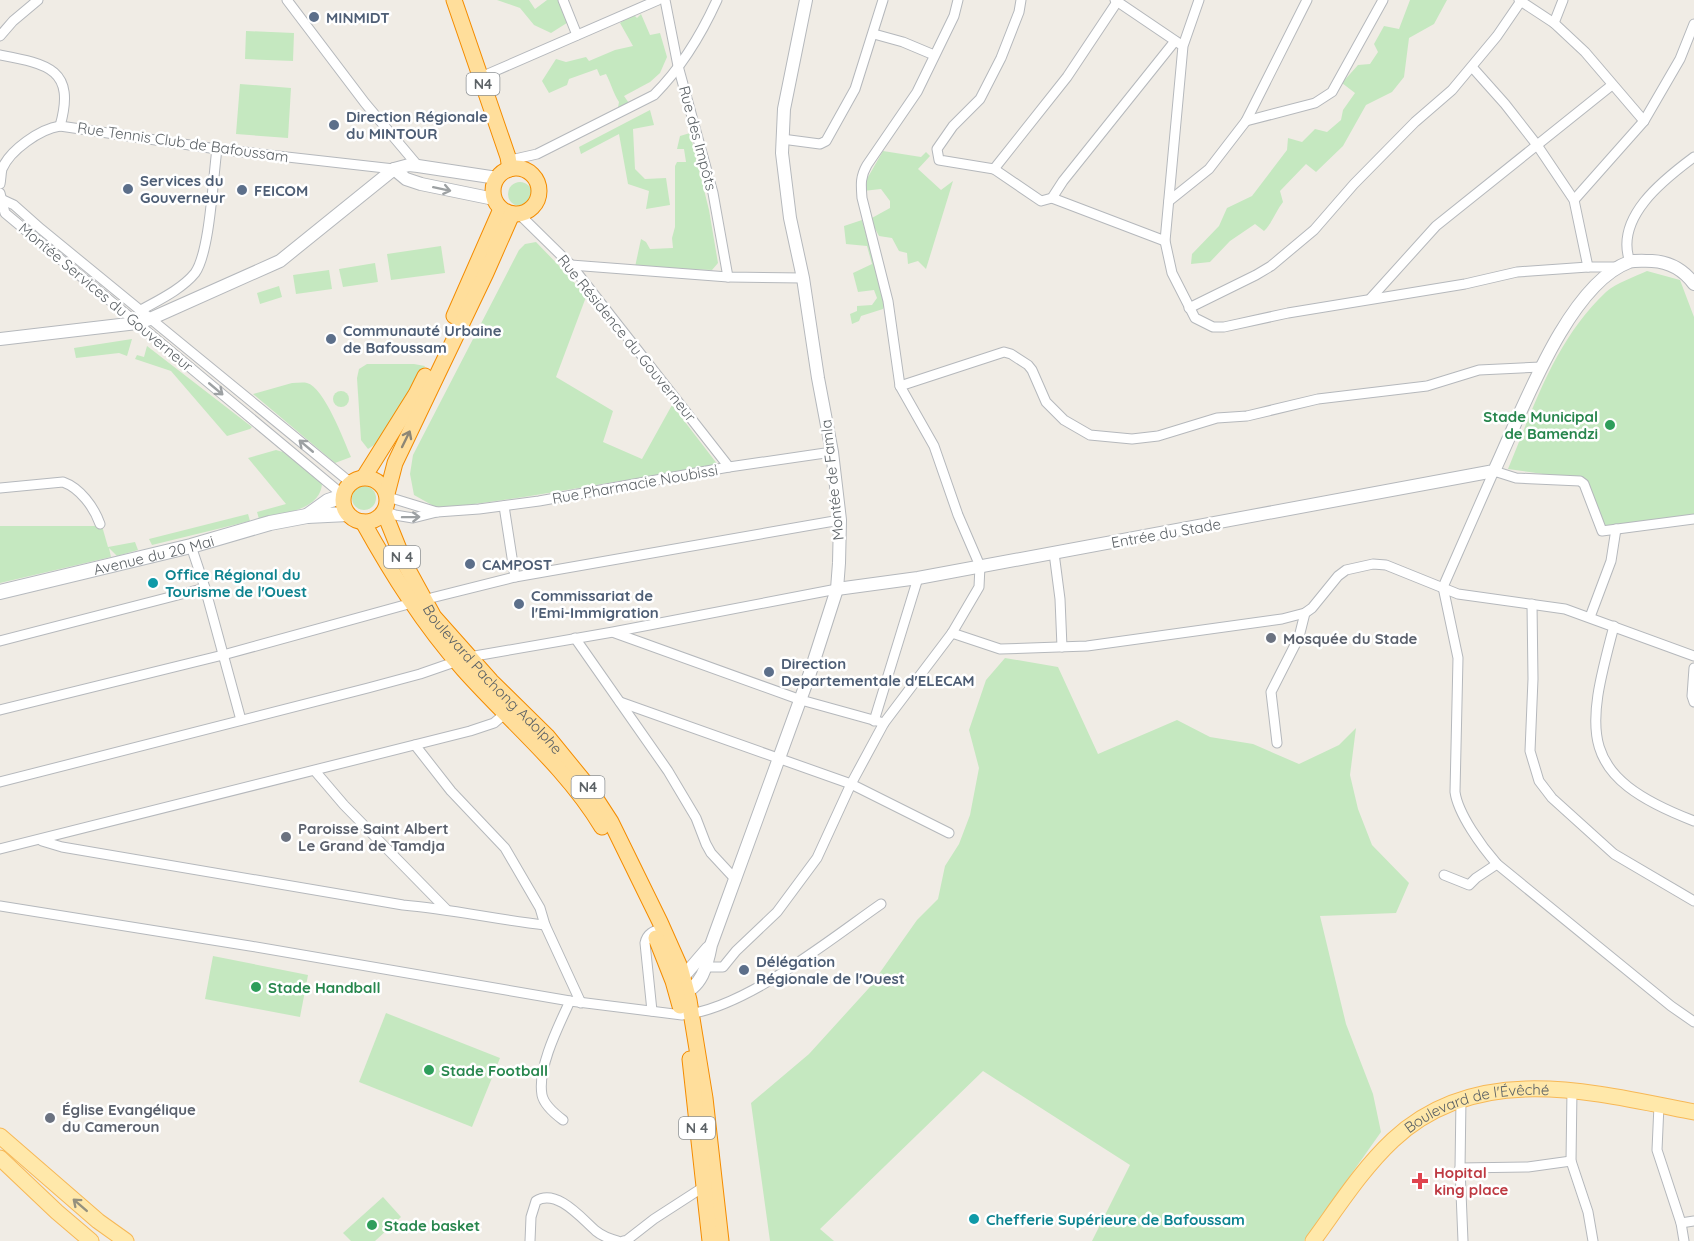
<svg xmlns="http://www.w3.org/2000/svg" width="1694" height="1241" font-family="Quicksand,sans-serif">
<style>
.green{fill:#c5e8c0}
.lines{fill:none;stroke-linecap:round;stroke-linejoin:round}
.minor-casing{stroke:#b5b8bc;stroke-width:11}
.tertiary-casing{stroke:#b5b8bc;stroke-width:14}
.secondary-casing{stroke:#b6babf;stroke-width:16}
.primary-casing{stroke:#f7b856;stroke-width:17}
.trunk-casing{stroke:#f48c00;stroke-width:17}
.minor{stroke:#fff;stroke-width:9}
.tertiary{stroke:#fff;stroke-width:12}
.secondary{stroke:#fff;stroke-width:14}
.primary{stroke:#ffe8aa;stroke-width:15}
.trunk{stroke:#ffde9b;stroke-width:15}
.oneway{stroke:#9da1a3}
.oneway2{stroke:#8d8776}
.oneway3{stroke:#95917e}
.service-dot{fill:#5c6f8a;stroke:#fff;stroke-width:2}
.leisure-dot{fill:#2e9e5b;stroke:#fff;stroke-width:2}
.culture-dot{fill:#0f9aa8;stroke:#fff;stroke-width:2}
.worship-dot{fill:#6b7280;stroke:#fff;stroke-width:2}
.health-dot{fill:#e0444e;stroke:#fff;stroke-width:2}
.labels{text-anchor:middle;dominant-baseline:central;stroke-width:5;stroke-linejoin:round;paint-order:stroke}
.shield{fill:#fff;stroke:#8d9194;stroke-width:1.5}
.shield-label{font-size:14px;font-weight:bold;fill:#5c6266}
.service-label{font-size:15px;font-weight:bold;fill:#4e5e75;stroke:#fff;text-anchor:start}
.street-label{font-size:15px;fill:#5c6266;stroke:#fff}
.leisure-label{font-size:15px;font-weight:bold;fill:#27864d;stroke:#fff;text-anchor:start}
.culture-label{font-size:15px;font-weight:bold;fill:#0d838f;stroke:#fff;text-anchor:start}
.worship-label{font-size:15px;font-weight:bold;fill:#5b616d;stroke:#fff;text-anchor:start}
.health-label{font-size:15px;font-weight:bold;fill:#be3a42;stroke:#fff;text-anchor:start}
</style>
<rect width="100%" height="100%" fill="#f0ece5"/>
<g class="green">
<polygon points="497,0 529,0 535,9 547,0 560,0 570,21 551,33 534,25 520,8"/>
<path d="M1410,0H1447L1434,24L1409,38L1404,77L1392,92L1366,105L1343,146L1316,172L1306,164L1280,191L1283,202C1276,211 1272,223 1264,231L1255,224L1230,241L1210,262L1191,264L1192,254L1219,226L1227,208L1252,196L1287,150L1288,138L1302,142L1315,129L1327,132L1341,120L1343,110L1355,93L1342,83L1358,65L1370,64L1378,52L1374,44L1384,26L1399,29Z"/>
<path d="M633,14L637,18L641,14L650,35L660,33L667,57L660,73L650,82L624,96L631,106L617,113L619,102C613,93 611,83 606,74L600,76L597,69L569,79L567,85L549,93L542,81L556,59L566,62L586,57L589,61L615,50L633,46L620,23Z"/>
<polygon points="246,31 294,33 293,61 245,59"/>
<polygon points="240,84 291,88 288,138 236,134"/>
<polygon points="650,110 654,125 633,129 635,169 645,179 666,178 670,205 646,209 649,191 628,184 619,134 581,154 579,147"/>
<polygon points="690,133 709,210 718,263 712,270 635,267 641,239 646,242 650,249 673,248 672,238 675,227 675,166 677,162 686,162 684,149 677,149 680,136"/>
<polygon points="883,151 921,157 926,152 930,156 918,169 941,190 953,181 926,269 918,261 908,264 907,253 899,251 892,238 879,236 870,219 890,208 890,201 881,189 863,191 864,184"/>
<circle cx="520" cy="194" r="12"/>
<polygon points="862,220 885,304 883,309 861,316 859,321 852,324 850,314 857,311 857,306 872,305 877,298 874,290 858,292 853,273 872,264 867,246 846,244 844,226"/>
<polygon points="536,242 568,275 586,297 556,377 613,411 603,442 642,459 672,405 718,465 524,497 439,509 414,495 410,474 413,455 519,250 525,244"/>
<polygon points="441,246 445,273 391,280 387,254"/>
<polygon points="375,263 378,282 343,287 339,269"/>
<polygon points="329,270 332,289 296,294 293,275"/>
<path d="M1647,271L1680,280L1694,317V518L1603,530L1577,479L1508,469C1534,406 1555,340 1606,292C1616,283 1634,277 1647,271Z"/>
<polygon points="279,286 282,297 260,304 257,293"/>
<polygon points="132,339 127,356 119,353 76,358 74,348"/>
<polygon points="147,346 252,427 250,429 227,436 171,371 135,359 137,355 144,357"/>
<polygon points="367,364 414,364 425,366 415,387 377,443 368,449 361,440 357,378 359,369"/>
<path d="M292,383C297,383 303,382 307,383C324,387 344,441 351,457L335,463L253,394Z"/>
<circle cx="341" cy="399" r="8"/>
<path d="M276,450L283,452L316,478L322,483C321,511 280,514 259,519L257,512L286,504L248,458Z"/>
<circle cx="364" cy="498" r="12"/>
<polygon points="248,514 250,521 152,545 149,539"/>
<polygon points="0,526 102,526 108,547 135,542 138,550 117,556 109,548 111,557 0,583"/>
<polygon points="1005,658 1058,667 1098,754 1177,720 1210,737 1253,744 1299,764 1339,745 1356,728 1350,775 1358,809 1372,845 1409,883 1396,913 1320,916 1346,1024 1373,1094 1381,1132 1304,1241 1092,1241 1130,1165 983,1071 820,1229 834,1241 770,1241 751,1103 809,1054 869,988 917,920 938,899 945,866 959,844 970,815 979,768 969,730 986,680"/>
<polygon points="213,956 308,975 300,1017 205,999"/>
<polygon points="386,1013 500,1058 472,1127 359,1082"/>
<polygon points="383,1197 401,1217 375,1241 351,1241 343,1233"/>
</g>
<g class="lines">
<g class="minor-casing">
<g id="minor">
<polyline points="287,0 365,103 418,166"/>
<polyline points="563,0 577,35"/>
<polyline points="665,0 678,66 713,193 728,277"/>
<polyline points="1021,0 1019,12 1001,58 980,99 953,126 937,149 939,160 994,169 1067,77 1117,2"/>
<polyline points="1115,0 1180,44"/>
<polyline points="1199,0 1183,46 1165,241 1172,273 1195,318 1213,327 1224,327 1288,313 1465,284 1517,272 1588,267 1619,267"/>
<polyline points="1519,0 1554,23 1585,52 1644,121"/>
<polyline points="1554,23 1563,0"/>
<polyline points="874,34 903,42 934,55"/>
<polyline points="0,36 13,21 38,0"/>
<path d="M0,55C48,64 76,69 60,126"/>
<polyline points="1472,67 1505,104 1537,145 1574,200 1588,267"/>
<polyline points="481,77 658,0"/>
<polyline points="1246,121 1315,103 1332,92 1383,0"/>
<polyline points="782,139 820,144 826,141 855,89 883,0"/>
<path d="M515,159L537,154L654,95C680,69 702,33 717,0"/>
<polyline points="994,169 1041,201 1052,198"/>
<path d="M0,184C1,179 1,173 2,169C10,150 40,129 60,126L217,149L394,169"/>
<polyline points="0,193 5,213 343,495"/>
<polyline points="1,199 14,205 41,229 351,483"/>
<polyline points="1574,200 1644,121 1680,59 1694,24"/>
<polyline points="1169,201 1209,169 1246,121 1307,0"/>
<polyline points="519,214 571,265 729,467"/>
<polyline points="1165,241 1052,198 1063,181 1175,41"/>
<path d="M1630,262C1614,218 1663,180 1694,157"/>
<polyline points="571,265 728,277 803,278"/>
<polyline points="1371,298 1436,226 1612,85"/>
<polyline points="1189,308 1256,275 1271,266 1314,230 1354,184 1415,122 1452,90 1497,36 1521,1"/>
<path d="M141,310C159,300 182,289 195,273C210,252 213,177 217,149"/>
<polyline points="900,386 1004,352 1011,354 1028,365 1032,370 1046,402 1064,420 1090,435 1132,439 1158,436 1217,418 1247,416 1318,399 1427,386 1479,370 1541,367"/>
<path d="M0,488L63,482C80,488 94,507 100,524"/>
<polyline points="388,497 437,512"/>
<polyline points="504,506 515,577"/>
<polyline points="385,511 395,515 413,518 437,512 479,509 539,501 729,467 832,452"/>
<path d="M1694,519L1602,531L1584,484L1580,481L1516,478L1494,471L1443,587L1458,658L1455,792C1458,814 1482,847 1497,864L1671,1006L1694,1022"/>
<polyline points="191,546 205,588 241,720"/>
<polyline points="1054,553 1060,599 1062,647"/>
<polyline points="1532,604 1533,679 1530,751 1539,781 1552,798 1614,854 1694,901"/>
<polyline points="1590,617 1611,561 1616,529"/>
<path d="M1614,626C1585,734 1577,776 1694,821"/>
<polyline points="615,633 801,700 884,723"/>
<polyline points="952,633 1000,649 1087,646 1282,619 1305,613 1312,608 1338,576 1346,570 1373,564 1386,565 1458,594 1565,609 1694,656"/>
<polyline points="575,638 668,771 696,818 706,844 711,853 736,880"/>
<polyline points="0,641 205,588"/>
<polyline points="1694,668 1692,696 1694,702"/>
<polyline points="620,702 851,784 949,833"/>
<polyline points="0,710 223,655 423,600 515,577 840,520"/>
<polyline points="874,721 918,578"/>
<polyline points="1277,743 1271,692 1299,637 1305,613"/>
<polyline points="415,745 451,791 505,848 540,908 545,925 581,1003"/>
<polyline points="315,771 344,805 446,909"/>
<polyline points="0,782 368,688 420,674 469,657 613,632 837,589"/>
<path d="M42,841L62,847L403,905C451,909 498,920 545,925"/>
<polyline points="0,849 470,731 494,723 508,711"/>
<polyline points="1444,875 1469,885 1476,878 1497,864"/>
<path d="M0,906L250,946L570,1001L682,1015C745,1009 829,940 881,904"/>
<path d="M702,960L710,967H723L736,951L777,912L817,858L851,784L884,723L952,633L979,587L980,566L958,515L934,446L900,386L888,301L862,198C861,185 860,177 867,165L917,92L954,16L958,0"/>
<path d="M652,1011L645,943C647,933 654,931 663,928"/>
<polyline points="1572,1090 1571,1161 1588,1212 1593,1241"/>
<polyline points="1461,1099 1460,1168 1463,1241"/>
<polyline points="1659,1105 1657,1150 1681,1223 1684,1241"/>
<path d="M563,1120C555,1114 544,1105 542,1095C537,1068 559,1025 570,1001"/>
<polyline points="1460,1168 1528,1167 1571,1161"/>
<polyline points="1681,1223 1694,1221"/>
<path d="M530,1241L531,1217L536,1201C557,1188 582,1219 596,1231C602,1236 610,1239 618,1241"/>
<polyline points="623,1241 627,1240 654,1219 705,1186"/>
</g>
</g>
<g class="tertiary-casing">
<g id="tertiary">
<polyline points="394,169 406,179 421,184 494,199"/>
<polyline points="0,339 137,323 150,319 280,261 394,169 409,165 418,166 497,178"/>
<path d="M837,589L918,578L1494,471C1521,414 1567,285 1629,262C1636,260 1644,261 1652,261C1670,262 1683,269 1694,284"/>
<polyline points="676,980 683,977 708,948"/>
<path d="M679,995C702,988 707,966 711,945L810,673L837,589L839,563L840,520L832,452L818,378L803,278L790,218L782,153L784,109L806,0"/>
</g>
</g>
<g class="secondary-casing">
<g id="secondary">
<polyline points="307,516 328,501 343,496"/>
<path id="s1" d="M0,592L191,546L270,523L307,516L348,514"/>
</g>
</g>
<g class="primary-casing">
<g id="primary">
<polyline points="0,1136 98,1221 126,1241"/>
<polyline points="0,1158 57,1212 91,1241"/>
<path id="s2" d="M1313,1241C1338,1207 1362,1169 1393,1140C1477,1061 1593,1092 1694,1112"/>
</g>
</g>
<g class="trunk-casing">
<g id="trunk">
<polyline points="454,0 508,157 510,169"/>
<circle cx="516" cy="191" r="23"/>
<polyline points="454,316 501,209"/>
<polyline points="364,477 416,394 425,376"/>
<circle cx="365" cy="500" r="22"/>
<polyline points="387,494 395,463 486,273 512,214"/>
<path id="s3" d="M384,512L405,564L434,617L491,681L547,736L587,785L611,822L660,922L680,967L689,1000L705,1098L721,1241"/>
<path d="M363,522C392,574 423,624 463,669C510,722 565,766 602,827"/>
<polyline points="656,938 673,981 680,1006"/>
<polyline points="690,1059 710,1241"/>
</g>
</g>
<use href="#minor" class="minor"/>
<use href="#tertiary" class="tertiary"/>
<use href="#secondary" class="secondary"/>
<use href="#primary" class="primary"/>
<use href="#trunk" class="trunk"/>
</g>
<defs><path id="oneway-shaft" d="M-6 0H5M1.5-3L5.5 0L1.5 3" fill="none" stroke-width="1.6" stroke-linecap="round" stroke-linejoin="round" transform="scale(1.5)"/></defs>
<g class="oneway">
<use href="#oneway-shaft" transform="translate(442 189) rotate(12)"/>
<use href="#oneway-shaft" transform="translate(216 389) rotate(40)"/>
<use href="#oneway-shaft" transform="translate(306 446) rotate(-140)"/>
<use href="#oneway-shaft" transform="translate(411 517) rotate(-1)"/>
</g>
<use class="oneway2" href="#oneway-shaft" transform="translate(406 439) rotate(-64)"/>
<use class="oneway3" href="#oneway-shaft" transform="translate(80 1205) rotate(-139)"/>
<g class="service-dot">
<circle cx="314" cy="17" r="6"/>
<circle cx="334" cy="125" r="6"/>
<circle cx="128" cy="189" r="6"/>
<circle cx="242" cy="190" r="6"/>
<circle cx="331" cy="339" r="6"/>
<circle cx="470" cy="564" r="6"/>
<circle cx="519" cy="604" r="6"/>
<circle cx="769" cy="672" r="6"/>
<circle cx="744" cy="970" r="6"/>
</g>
<g class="leisure-dot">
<circle cx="1610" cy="425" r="6"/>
<circle cx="256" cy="987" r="6"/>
<circle cx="429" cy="1070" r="6"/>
<circle cx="372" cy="1225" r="6"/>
</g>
<g class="culture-dot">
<circle cx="153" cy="583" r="6"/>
<circle cx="974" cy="1219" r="6"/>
</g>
<g class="worship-dot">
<circle cx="1271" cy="638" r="6"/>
<circle cx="286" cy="837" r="6"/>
<circle cx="50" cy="1118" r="6"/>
</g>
<path class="health-dot" d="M1417 1172h6v6h6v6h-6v6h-6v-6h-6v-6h6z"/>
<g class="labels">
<g class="shield">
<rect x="466.5" y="73" width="33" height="22" rx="4.5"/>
<rect x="384" y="546" width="36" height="22" rx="4.5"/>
<rect x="571.5" y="776" width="33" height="22" rx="4.5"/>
<rect x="679" y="1117" width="36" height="22" rx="4.5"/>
</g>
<g class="shield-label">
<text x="483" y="84">N4</text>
<text x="402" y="557">N 4</text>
<text x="588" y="787">N4</text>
<text x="697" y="1128">N 4</text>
</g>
<g class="service-label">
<text x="326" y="17">MINMIDT</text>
<text x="346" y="116">Direction Régionale<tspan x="346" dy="17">du MINTOUR</tspan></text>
<text x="140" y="180">Services du<tspan x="140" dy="17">Gouverneur</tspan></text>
<text x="254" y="190">FEICOM</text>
<text x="343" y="330">Communauté Urbaine<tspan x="343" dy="17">de Bafoussam</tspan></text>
<text x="482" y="564">CAMPOST</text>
<text x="531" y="595">Commissariat de<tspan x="531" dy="17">l'Emi-Immigration</tspan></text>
<text x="781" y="663">Direction<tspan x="781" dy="17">Departementale d'ELECAM</tspan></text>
<text x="756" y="961">Délégation<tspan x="756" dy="17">Régionale de l'Ouest</tspan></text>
</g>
<g class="street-label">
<text transform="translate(698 138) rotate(75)">Rue des Impôts</text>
<text transform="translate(183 142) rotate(8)">Rue Tennis Club de Bafoussam</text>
<text transform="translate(106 297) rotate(40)">Montée Services du Gouverneur</text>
<text transform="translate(627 338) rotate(51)">Rue Résidence du Gouverneur</text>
<text transform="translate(832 480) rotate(-96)">Montée de Famla</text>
<text transform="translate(635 484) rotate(-10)">Rue Pharmacie Noubissi</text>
<text transform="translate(1166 533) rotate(-10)">Entrée du Stade</text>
<text stroke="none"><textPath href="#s1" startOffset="158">Avenue du 20 Mai</textPath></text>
<text stroke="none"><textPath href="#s3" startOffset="202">Boulevard Pachong Adolphe</textPath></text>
<text stroke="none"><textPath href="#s2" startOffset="222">Boulevard de l'Évêché</textPath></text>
</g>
<g class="leisure-label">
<text x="1598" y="416" text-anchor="end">Stade Municipal<tspan x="1598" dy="17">de Bamendzi</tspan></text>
<text x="268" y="987">Stade Handball</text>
<text x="441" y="1070">Stade Football</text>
<text x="384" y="1225">Stade basket</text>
</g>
<g class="culture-label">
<text x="165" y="574">Office Régional du<tspan x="165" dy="17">Tourisme de l'Ouest</tspan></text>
<text x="986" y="1219">Chefferie Supérieure de Bafoussam</text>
</g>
<g class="worship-label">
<text x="1283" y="638">Mosquée du Stade</text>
<text x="298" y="828">Paroisse Saint Albert<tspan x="298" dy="17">Le Grand de Tamdja</tspan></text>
<text x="62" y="1109">Église Evangélique<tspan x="62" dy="17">du Cameroun</tspan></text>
</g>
<g class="health-label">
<text x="1434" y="1172">Hopital<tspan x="1434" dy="17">king place</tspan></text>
</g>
</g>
</svg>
